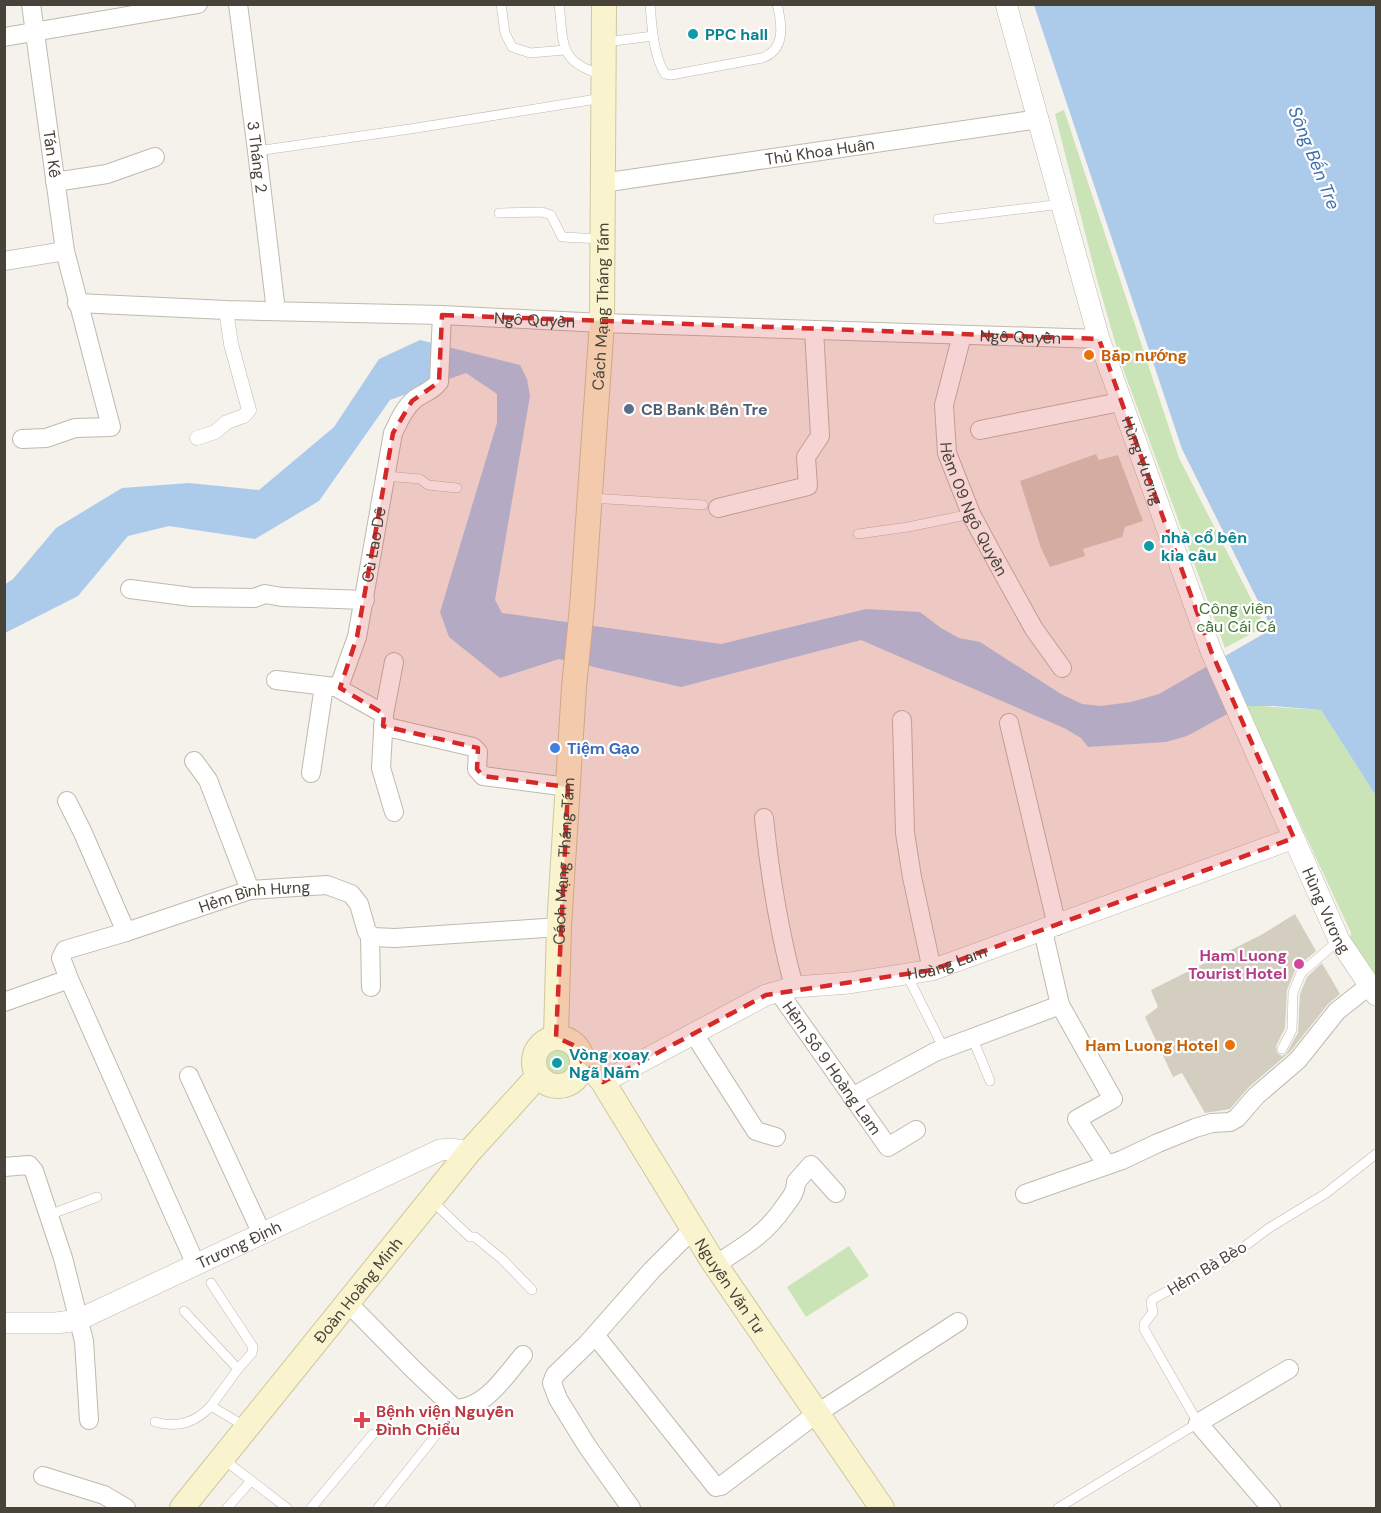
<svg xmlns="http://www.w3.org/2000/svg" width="1381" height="1513" font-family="'DM Sans',sans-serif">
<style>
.green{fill:#cbe4b7}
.water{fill:#accbea}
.building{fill:#d4cec0}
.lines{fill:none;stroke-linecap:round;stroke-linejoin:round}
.service-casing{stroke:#bebaad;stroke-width:10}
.pedestrian-casing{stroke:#bebaad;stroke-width:15}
.minor-casing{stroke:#bebaad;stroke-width:20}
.tertiary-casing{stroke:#bebaad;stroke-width:22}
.secondary-casing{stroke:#cfc79e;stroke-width:26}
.service{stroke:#fff;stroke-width:9}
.pedestrian{stroke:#fff;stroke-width:14}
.minor{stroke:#fff;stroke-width:18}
.tertiary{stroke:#fff;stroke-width:21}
.secondary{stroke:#faf4ce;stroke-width:24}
.marked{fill:#d62828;fill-opacity:0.2;stroke:#d62828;stroke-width:4.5;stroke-dasharray:12 8;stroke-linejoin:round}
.culture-dot{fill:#0f9aa8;stroke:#fff;stroke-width:2}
.food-dot{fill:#e8710a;stroke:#fff;stroke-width:2}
.service-dot{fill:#5c6f8a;stroke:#fff;stroke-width:2}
.shop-dot{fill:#3f7fe0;stroke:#fff;stroke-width:2}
.hotel-dot{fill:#d1479c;stroke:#fff;stroke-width:2}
.health-dot{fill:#e0444e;stroke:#fff;stroke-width:2}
.labels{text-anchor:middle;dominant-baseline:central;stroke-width:4.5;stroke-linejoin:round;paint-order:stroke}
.culture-label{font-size:16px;font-weight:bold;fill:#0d838f;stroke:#fff;text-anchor:start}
.street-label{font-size:16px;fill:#474339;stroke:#fff}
.food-label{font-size:16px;font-weight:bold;fill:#c56008;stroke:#fff;text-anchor:start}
.service-label{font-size:16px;font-weight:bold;fill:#4e5e75;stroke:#fff;text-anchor:start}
.park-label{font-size:16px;fill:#437431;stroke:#fff}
.shop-label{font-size:16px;font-weight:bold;fill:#366cbe;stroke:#fff;text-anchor:start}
.hotel-label{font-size:16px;font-weight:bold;fill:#b23c85;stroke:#fff;text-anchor:end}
.health-label{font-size:16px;font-weight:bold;fill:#be3a42;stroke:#fff;text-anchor:start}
.water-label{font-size:18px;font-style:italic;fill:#3b70aa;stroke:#fff}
</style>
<rect width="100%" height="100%" fill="#f4f2ea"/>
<g class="green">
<polygon points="1064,110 1179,458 1265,626 1225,648 1121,363 1096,276 1055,114"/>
<polygon points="1245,705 1321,710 1376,796 1376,985 1349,948 1351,933"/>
<circle cx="559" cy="1062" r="17"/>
<polygon points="849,1246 869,1276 806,1317 787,1287"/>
</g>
<polygon class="water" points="1034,5 1376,5 1376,796 1321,710 1274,706 1242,706 1187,736 1166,742 1088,747 1081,738 1064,728 861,640 681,687 559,659 500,678 449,637 440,612 497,423 497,394 466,373 390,400 319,501 255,539 169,526 128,536 78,596 5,633 4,585 13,579 56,528 122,488 189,483 259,490 334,427 379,359 420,340 520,365 527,379 530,396 495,600 502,613 721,644 866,609 920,612 941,628 959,638 980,642 1061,694 1082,704 1101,706 1131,702 1159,694 1272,629 1182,449"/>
<g class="building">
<polygon points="1096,454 1099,460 1118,455 1143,521 1125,527 1122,537 1083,549 1085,556 1050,567 1041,548 1020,481"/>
<polygon points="1295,914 1316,951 1296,968 1287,990 1285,1028 1276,1046 1277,1053 1282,1056 1286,1054 1298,1033 1300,994 1307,977 1322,963 1340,994 1328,1004 1290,1052 1249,1087 1230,1109 1205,1113 1182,1073 1173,1077 1145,1017 1158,1007 1151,990 1261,935"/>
</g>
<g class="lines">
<g class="service-casing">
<g id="service">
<polyline points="501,4 505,33 512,47 530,53 565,50"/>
<path d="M559,4C564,45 558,62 603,75"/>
<path d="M650,4C652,27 653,54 665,74L671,75L762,58C786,50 782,24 777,4"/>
<polyline points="606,42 653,36"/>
<polyline points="257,151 410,129 603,98"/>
<polyline points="499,213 542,212 551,215 562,237 602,239"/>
<polyline points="938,219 1062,204"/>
<polyline points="386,476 420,479 428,485 457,488"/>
<polyline points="591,498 703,505"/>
<polyline points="858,534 908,527 971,514"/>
<polyline points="907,975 944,1049"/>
<polyline points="972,1037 990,1081"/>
<polyline points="1282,1049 1292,1030 1293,993 1301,973 1339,940"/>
<polyline points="431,1200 470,1237 475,1237 502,1259 532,1290"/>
<polyline points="49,1215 97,1197"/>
<polyline points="211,1283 253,1347 252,1353 238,1369"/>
<polyline points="184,1311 238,1369 211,1406 246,1427"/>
<path d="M155,1422C178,1428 195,1423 211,1406"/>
<polyline points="223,1459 287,1508"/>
<polyline points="227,1508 251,1481"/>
<polyline points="311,1508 373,1434"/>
<polyline points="378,1508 440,1430"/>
<polyline points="1058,1508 1198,1423 1144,1329 1144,1324 1153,1312 1151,1302 1153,1299 1229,1258 1269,1228 1325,1194 1376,1154"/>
</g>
</g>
<g class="pedestrian-casing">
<polyline id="pedestrian" points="197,438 215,432 227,422 244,416 249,410 231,344 226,310"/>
</g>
<g class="minor-casing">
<g id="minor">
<path id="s1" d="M238,4L257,151L276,311"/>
<polyline points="4,37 198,4"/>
<polyline points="55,182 107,174 155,157"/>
<path id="s2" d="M602,183L1039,119"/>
<polyline points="4,261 65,251"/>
<path id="s3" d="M77,303L226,310L442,315L602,323L1099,339"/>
<path id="s4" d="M962,335L944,405L947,453L971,514L993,555L1034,629L1062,668"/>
<polyline points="980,430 1120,402"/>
<polyline points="22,439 46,438 75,428 111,427 65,251 31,4"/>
<polyline points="718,508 808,486 806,457 820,436 814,330"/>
<polyline points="130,589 192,597 254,598 265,594 282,597 365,600"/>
<path id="s5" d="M394,662L384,714L341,690L340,684L357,637L393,433C399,421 404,408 415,399C423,393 432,391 439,382L442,315"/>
<polyline points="276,680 335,687"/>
<polyline points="384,716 381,768 394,812"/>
<polyline points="902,720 905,833 912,877 932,970"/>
<polyline points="1009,723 1057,926"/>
<polyline points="383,726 473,747 478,752 477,769 483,776 568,787"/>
<polyline points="194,761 208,780 250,890"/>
<polyline points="311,773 324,686"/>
<polyline points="67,801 83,833 126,932"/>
<path d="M764,818C770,876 779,931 794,987"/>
<polyline points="1043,931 1060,1005 1113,1099 1077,1119 1107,1165"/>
<polyline points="370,935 371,987"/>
<path id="s6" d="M778,991L888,1147L916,1130"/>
<polyline points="4,1002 69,979"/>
<polyline points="694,1034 756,1131 776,1137"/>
<polyline points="189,1076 262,1234"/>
<polyline points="852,1097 935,1052 1060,1005"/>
<polyline points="4,1167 29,1165 34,1171 63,1258 84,1341 89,1420"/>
<polyline points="1025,1194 1122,1160 1158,1143 1195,1128 1212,1123 1230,1122 1237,1118 1256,1096 1298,1060 1337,1011 1370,985"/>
<path id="s7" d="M196,1265L69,979L61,958L65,950L126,932L250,890L327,885L351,894L359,904L367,932L373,937L395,938L559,927"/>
<path d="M715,1265C743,1247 765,1235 784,1207C790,1199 796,1192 796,1182L811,1165L836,1193"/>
<path d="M348,1303L414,1370L455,1409C486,1408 505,1376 523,1355"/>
<polyline points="595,1335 716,1487 721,1486 816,1414 958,1322"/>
<polyline points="43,1476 104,1495 126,1508"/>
<polyline points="631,1508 587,1446 558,1399 552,1383 555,1375 587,1344 652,1270 692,1230"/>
<polyline points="1271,1508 1198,1423 1289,1369"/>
</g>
</g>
<g class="tertiary-casing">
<g id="tertiary">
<path id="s8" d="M1006,4L1099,339L1211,651L1339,940L1376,995"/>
<path id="s9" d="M603,1082L766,995L794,987L849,983L932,970L1294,838"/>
<path id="s10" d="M4,1323H56L78,1320L440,1150L453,1149L469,1152"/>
</g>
</g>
<g class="secondary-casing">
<g id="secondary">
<path id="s11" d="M556,1037L559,927L574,687L582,607L602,323L604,4"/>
<circle cx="558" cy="1062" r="24"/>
<path id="s12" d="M582,1062L592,1068L603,1082L712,1260L882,1508"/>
<path id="s13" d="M182,1508L469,1152L538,1076"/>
</g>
</g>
<use href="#service" class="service"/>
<use href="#pedestrian" class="pedestrian"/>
<use href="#minor" class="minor"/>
<use href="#tertiary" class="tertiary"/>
<use href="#secondary" class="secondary"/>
</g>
<path class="marked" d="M442,315L1099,339L1211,651L1294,838L932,970L766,995L603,1082L582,1062L577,1047L556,1037L568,787L483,776L477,769L478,748L383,726L384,714L340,688L357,637L393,433L412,401L439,382Z"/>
<g class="culture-dot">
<circle cx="693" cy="34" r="6"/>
<circle cx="1149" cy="546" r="6"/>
<circle cx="557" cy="1063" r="6"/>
</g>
<g class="food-dot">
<circle cx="1089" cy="355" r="6"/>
<circle cx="1230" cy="1045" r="6"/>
</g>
<circle class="service-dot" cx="629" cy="409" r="6"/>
<circle class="shop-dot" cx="555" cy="748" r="6"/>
<circle class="hotel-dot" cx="1299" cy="964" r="6"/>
<path class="health-dot" d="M359 1411h6v6h6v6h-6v6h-6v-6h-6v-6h6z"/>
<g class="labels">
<g class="culture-label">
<text x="705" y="34">PPC hall</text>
<text x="1161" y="537">nhà cổ bên<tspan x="1161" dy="18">kia cầu</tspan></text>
<text x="569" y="1054">Vòng xoay<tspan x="569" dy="18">Ngã Năm</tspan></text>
</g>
<g class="street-label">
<text stroke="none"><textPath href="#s2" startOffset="220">Thủ Khoa Huân</textPath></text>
<text transform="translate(52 154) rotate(82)">Tán Kế</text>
<text stroke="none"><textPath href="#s1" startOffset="154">3 Tháng 2</textPath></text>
<text stroke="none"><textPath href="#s11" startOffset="732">Cách Mạng Tháng Tám</textPath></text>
<text stroke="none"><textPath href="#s3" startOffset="458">Ngô Quyền</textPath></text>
<text stroke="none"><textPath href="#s3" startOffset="944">Ngô Quyền</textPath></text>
<text stroke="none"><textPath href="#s8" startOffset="477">Hùng Vương</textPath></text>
<text stroke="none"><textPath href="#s4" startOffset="182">Hẻm 09 Ngô Quyền</textPath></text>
<text stroke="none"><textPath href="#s5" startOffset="252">Cù Lao Dê</textPath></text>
<text stroke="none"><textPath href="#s11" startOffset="176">Cách Mạng Tháng Tám</textPath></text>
<text stroke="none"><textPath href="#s7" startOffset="542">Hẻm Bình Hưng</textPath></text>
<text stroke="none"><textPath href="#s8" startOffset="963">Hùng Vương</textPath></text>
<text stroke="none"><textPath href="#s9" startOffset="369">Hoàng Lam</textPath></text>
<text stroke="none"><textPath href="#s6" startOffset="94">Hẻm Số 9 Hoàng Lam</textPath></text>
<text stroke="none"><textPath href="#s10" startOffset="252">Trương Định</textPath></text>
<text transform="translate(1207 1268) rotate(-31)">Hẻm Bà Bèo</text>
<text stroke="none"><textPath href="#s12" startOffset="270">Nguyễn Văn Tư</textPath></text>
<text stroke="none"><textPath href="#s13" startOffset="280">Đoàn Hoàng Minh</textPath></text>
</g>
<g class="food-label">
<text x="1101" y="355">Bắp nướng</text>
<text x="1218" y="1045" text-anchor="end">Ham Luong Hotel</text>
</g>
<g class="service-label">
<text x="641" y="409">CB Bank Bến Tre</text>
</g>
<g class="park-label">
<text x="1236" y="608">Công viên<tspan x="1236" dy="18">cầu Cái Cá</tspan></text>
</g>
<g class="shop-label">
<text x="567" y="748">Tiệm Gạo</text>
</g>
<g class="hotel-label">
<text x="1287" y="955">Ham Luong<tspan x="1287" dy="18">Tourist Hotel</tspan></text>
</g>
<g class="health-label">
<text x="376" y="1411">Bệnh viện Nguyễn<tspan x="376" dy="18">Đình Chiểu</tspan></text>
</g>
<g class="water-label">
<text transform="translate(1314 158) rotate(68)">Sông Bến Tre</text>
</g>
</g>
<rect width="1381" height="1513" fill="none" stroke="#474339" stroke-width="12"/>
</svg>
